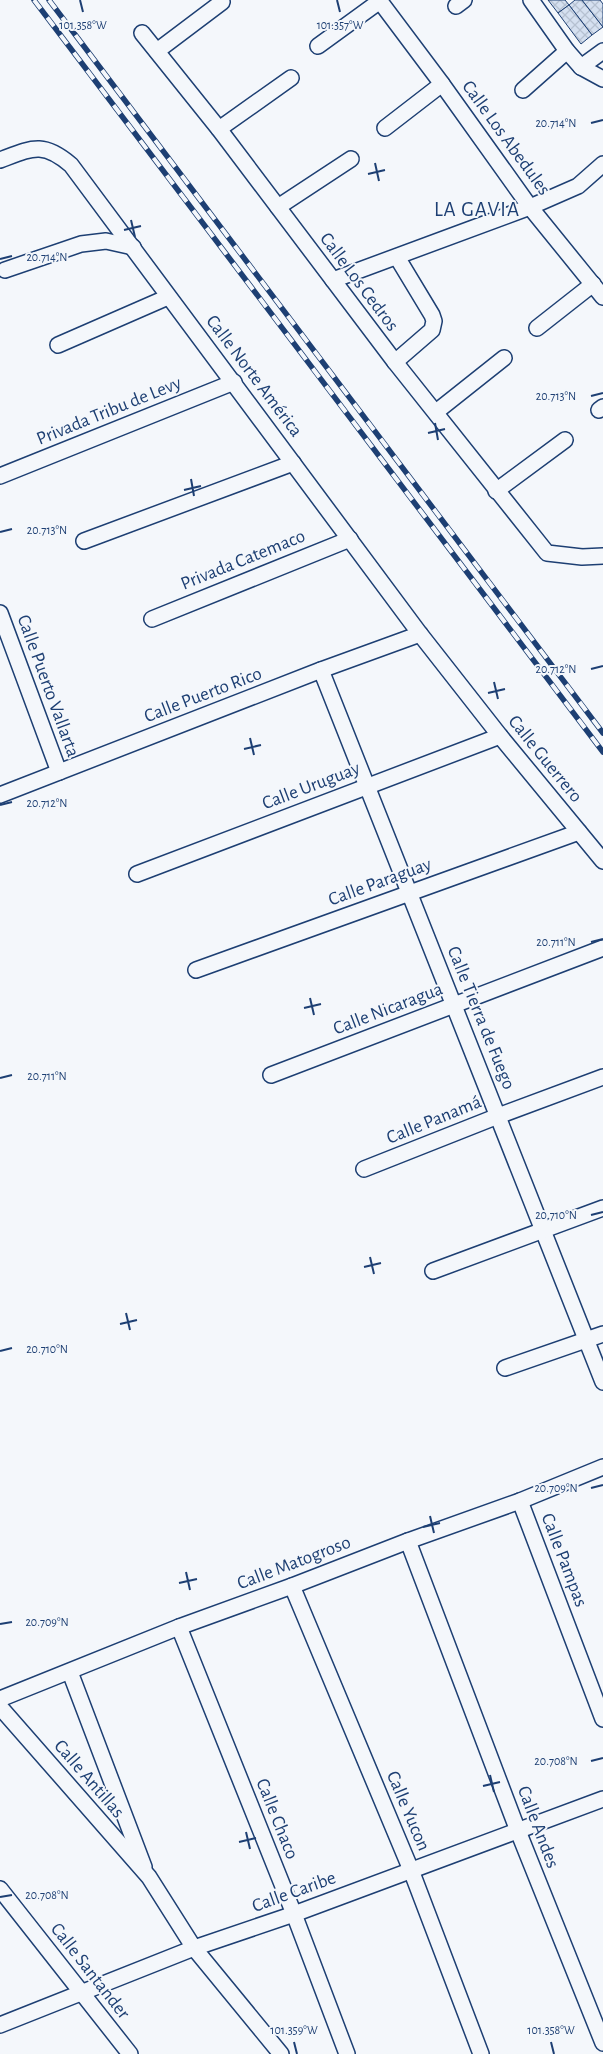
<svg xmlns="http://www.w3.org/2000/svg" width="603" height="2054" font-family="'Alegreya Sans',sans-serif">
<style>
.building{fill:url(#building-cross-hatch);stroke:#1d3f73}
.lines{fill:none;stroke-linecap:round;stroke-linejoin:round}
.minor-casing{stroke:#1d3f73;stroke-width:18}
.minor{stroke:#f4f7fb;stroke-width:15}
.rail-casing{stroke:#1d3f73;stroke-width:5.5}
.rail{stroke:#f4f7fb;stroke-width:4;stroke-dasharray:11;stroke-linecap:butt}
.ticks{fill:none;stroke:#1d3f73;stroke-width:2}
.labels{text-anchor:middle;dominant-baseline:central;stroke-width:4;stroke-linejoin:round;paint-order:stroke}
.street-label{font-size:19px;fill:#1d3f73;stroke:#f4f7fb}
.quarter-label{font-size:21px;letter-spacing:1px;fill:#1d3f73;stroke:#f4f7fb}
.ticks-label{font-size:12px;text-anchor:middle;fill:#1d3f73;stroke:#f4f7fb;stroke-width:4;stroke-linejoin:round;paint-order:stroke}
</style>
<defs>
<pattern id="building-cross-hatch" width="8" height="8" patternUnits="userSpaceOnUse" patternTransform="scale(1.25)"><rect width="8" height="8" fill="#d5e0f0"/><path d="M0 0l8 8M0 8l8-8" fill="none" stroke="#b6c1d1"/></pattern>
</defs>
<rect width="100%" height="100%" fill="#f4f7fb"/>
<g class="building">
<polygon points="548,0 565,0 569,5 558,13"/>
<polygon points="575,0 582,0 603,27 592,35 569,5"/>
<polygon points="582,0 600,0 603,4 603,27"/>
<polygon points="569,5 592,35 581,44 558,13"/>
</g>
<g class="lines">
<g class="minor-casing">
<g id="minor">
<polyline points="379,0 442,84 530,207 603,297"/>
<polyline points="531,0 567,51 581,67 603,79"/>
<polyline points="456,6 464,0"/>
<polyline points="142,33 219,129 395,362 547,553 582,557 603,556"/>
<polyline points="318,46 380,1"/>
<polyline points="157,51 222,2"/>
<polyline points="581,67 603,51"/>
<polyline points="523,90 567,51"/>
<polyline points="385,128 442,84"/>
<polyline points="219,129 291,78"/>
<path d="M0,160C32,148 43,141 71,165L420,634L500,736L603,861"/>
<polyline points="278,207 351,159"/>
<polyline points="5,270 81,244 106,241 133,247"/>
<polyline points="333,280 530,207 578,186 603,164"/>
<polyline points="537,328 593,284"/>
<polyline points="58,345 168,297"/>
<polyline points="395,362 432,330 434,321 432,315 397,257"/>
<polyline points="599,410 603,407"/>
<polyline points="436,412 504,358"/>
<polyline points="0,476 234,382"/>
<polyline points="496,491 565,440"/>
<polyline points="84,541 293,463"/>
<polyline points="0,613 59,772"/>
<polyline points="152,619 350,539"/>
<polyline points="321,670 603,1382"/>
<polyline points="0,795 321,670 420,634"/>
<polyline points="137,874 500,736"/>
<polyline points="196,970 579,832"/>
<polyline points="271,1075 603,948"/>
<polyline points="364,1169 498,1116 603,1077"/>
<polyline points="433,1271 603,1208"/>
<polyline points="505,1368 603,1334"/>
<polyline points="520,1501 603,1719"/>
<polyline points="408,1541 518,1831 603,2043"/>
<polyline points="292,1586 411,1870 481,2054"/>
<polyline points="179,1627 294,1914 347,2054"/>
<polyline points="70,1672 144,1867"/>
<polyline points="0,1699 179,1627 292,1586 408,1541 520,1501 603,1467"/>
<polyline points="0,1707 149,1877 194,1948 281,2054"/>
<polyline points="0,1889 130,2054"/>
<polyline points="0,2025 194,1948 294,1914 603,1799"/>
</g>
</g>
<use href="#minor" class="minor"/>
<g class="rail-casing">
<g id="rail">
<polyline points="34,0 603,752"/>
<polyline points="49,0 603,733"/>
</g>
</g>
<use href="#rail" class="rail"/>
</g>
<path class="ticks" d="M80,0L83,12M337,0L340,12M591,123L603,120M375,163L379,181M368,174L385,170M131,220L135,237M124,230L141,226M0,259L12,256M591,396L603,393M435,423L438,440M428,433L445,429M191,479L194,496M184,490L201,486M0,532L12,529M591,669L603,666M494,682L498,699M488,693L505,689M250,738L254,755M244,749L261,745M0,805L12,802M591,942L603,939M310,998L314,1015M304,1008L321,1004M0,1078L12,1075M591,1215L603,1212M370,1257L374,1274M364,1267L381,1263M126,1313L130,1330M120,1324L137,1320M0,1351L12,1348M591,1488L603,1485M430,1516L434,1533M423,1527L440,1523M186,1572L190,1590M179,1583L197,1579M0,1624L12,1622M591,1761L603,1758M490,1775L494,1792M483,1786L500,1782M246,1832L250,1849M239,1842L256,1838M0,1897L12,1895M294,2042L297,2054M551,2042L554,2054"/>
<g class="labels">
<g class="street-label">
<text transform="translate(506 138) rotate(54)">Calle Los Abedules</text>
<text transform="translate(359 282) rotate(53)">Calle Los Cedros</text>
<text transform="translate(254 376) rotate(53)">Calle Norte América</text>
<text transform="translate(109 411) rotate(-22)">Privada Tribu de Levy</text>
<text transform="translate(243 560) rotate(-22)">Privada Catemaco</text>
<text transform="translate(48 686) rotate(70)">Calle Puerto Vallarta</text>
<text transform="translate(203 695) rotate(-21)">Calle Puerto Rico</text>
<text transform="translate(545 759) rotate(51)">Calle Guerrero</text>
<text transform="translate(311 786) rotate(-21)">Calle Uruguay</text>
<text transform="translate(380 882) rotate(-20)">Calle Paraguay</text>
<text transform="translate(388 1009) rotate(-21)">Calle Nicaragua</text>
<text transform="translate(481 1018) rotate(68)">Calle Tierra de Fuego</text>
<text transform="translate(434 1120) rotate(-22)">Calle Panamá</text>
<text transform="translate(564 1560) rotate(69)">Calle Pampas</text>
<text transform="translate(294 1563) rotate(-21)">Calle Matogroso</text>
<text transform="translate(89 1779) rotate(49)">Calle Antillas</text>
<text transform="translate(408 1811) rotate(67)">Calle Yucon</text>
<text transform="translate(277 1819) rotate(68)">Calle Chaco</text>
<text transform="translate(538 1827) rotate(69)">Calle Andes</text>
<text transform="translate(294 1892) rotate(-20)">Calle Caribe</text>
<text transform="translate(90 1971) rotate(52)">Calle Santander</text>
</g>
<g class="quarter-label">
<text x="477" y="209">LA GAVIA</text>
</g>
</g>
<g class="ticks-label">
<text x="83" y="29">101.358°W</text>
<text x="340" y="29">101.357°W</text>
<text x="556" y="127">20.714°N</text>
<text x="47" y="261">20.714°N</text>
<text x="556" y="400">20.713°N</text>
<text x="47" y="534">20.713°N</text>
<text x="556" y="673">20.712°N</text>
<text x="47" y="807">20.712°N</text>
<text x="556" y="946">20.711°N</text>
<text x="47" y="1080">20.711°N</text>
<text x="556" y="1219">20.710°N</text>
<text x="47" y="1353">20.710°N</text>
<text x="556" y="1492">20.709°N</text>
<text x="47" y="1626">20.709°N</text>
<text x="556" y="1765">20.708°N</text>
<text x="47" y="1899">20.708°N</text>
<text x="294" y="2034">101.359°W</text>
<text x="551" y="2034">101.358°W</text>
</g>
</svg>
